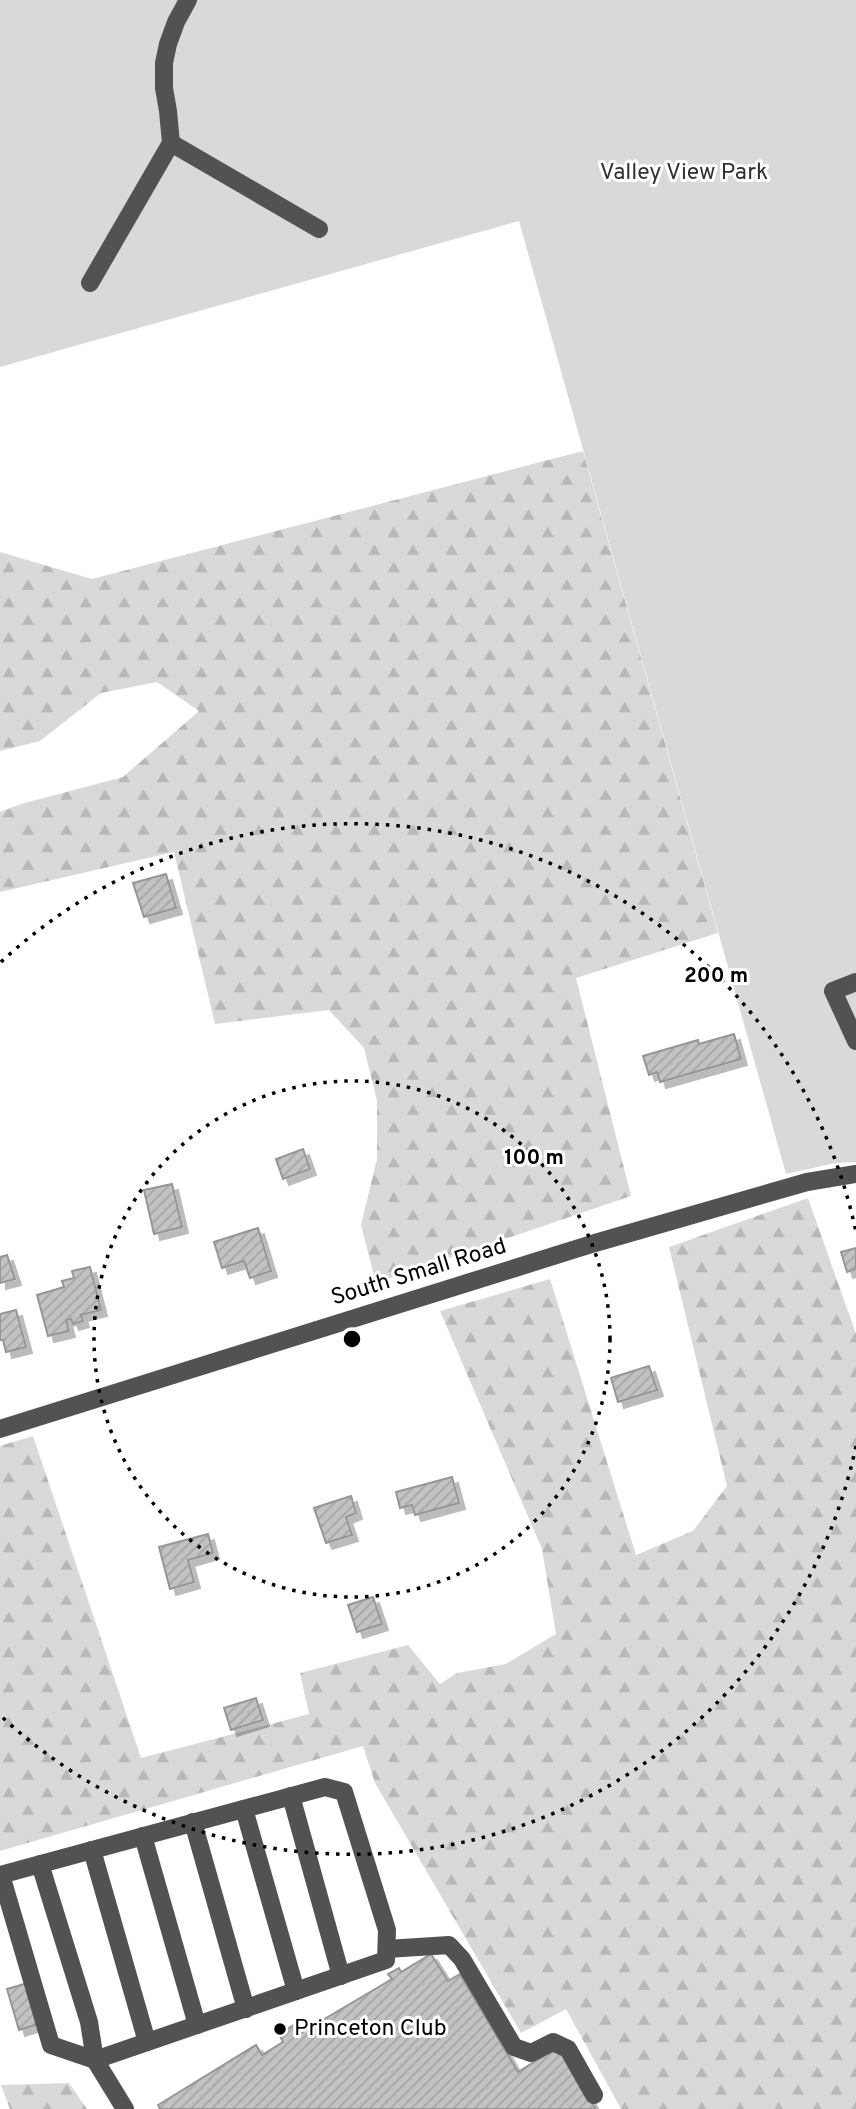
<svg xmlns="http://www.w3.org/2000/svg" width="856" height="2109" font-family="Overpass,sans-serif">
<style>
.green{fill:#d9d9d9}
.forest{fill:url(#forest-firs)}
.building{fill:url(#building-hatch);stroke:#969696;stroke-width:2;filter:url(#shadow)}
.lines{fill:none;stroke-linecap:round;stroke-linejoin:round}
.minor{stroke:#525252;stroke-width:18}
.ring{fill:none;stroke:#000;stroke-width:3.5;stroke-dasharray:3.5 7}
.poi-dot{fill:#000;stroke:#fff;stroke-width:2.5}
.labels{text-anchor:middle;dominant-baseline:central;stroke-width:6;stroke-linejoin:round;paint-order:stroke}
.park-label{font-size:23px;fill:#303030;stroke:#fff}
.street-label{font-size:23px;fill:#000;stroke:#fff}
.poi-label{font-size:23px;fill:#000;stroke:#fff;text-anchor:start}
.centre{fill:#000;stroke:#fff;stroke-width:3.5}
.ring-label{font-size:21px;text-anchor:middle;font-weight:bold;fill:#000;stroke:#fff;stroke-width:6;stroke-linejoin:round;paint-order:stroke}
</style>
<defs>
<pattern id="forest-firs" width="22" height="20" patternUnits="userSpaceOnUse" patternTransform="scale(1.75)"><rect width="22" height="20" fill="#d9d9d9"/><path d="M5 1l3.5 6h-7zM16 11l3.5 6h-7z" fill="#b8b8b8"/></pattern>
<pattern id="building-hatch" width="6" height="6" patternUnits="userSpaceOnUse" patternTransform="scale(1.75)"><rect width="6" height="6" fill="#c2c2c2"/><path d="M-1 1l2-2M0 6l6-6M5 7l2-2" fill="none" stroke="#a5a5a5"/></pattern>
<filter id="shadow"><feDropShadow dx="6" dy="6" stdDeviation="0" flood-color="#0004"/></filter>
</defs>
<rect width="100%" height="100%" fill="#fff"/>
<polygon class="green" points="0,0 856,0 856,1162 835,1163 786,1174 519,221 0,367"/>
<g class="forest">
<polygon points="583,451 718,933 576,978 631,1196 376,1283 361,1225 377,1159 377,1101 364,1048 329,1010 215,1024 174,852 0,892 0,812 21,804 123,777 199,711 157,682 101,693 40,741 0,751 0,552 92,579"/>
<polygon points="808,1198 856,1334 856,2109 621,2109 566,2009 521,2033 375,1783 363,1746 0,1851 0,1446 33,1436 141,1758 309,1714 300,1673 408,1645 440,1684 457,1673 506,1664 556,1634 542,1549 440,1311 550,1279 636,1555 693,1531 727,1486 669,1247"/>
<polygon points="69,2083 87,2109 10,2109 1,2085"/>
</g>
<g class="building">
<polygon points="166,874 176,908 144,917 133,883"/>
<polygon points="734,1034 741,1059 660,1082 657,1072 649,1075 643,1056 698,1040 699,1044"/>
<polygon points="303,1149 310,1169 283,1179 276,1159"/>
<polygon points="172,1184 182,1227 154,1234 144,1190"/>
<polygon points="258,1228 271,1271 250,1278 244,1261 222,1268 214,1242"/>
<polygon points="856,1248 856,1269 847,1272 841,1252"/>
<polygon points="7,1255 15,1279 0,1283 0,1257"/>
<polygon points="90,1267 101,1310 81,1315 83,1321 73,1324 71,1319 66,1320 69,1331 48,1336 37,1295 64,1287 62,1281 74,1278 72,1271"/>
<polygon points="16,1310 26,1347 6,1352 3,1340 0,1340 0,1314"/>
<polygon points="649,1366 657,1390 618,1402 611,1378"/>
<polygon points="452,1477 459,1503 415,1515 412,1505 400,1508 396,1492"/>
<polygon points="351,1496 356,1513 346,1517 352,1535 326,1543 314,1508"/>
<polygon points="208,1534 213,1553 188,1560 194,1582 170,1589 159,1547"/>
<polygon points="373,1597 382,1624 357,1632 348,1605"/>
<polygon points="256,1698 263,1720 231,1730 224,1708"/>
<polygon points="431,1954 448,1981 460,1974 518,2072 558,2047 596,2109 160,2109 158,2105 256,2045 262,2055 283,2042 279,2034 294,2025 299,2034 392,1979 388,1974 399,1968 401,1972"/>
<polygon points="31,1982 42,2023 19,2030 7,1989"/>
</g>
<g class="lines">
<g class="minor">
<polyline points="171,143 319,229"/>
<polyline points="90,283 171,143 168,111 164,88 164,63 168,44 176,22 188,0"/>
<polyline points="856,982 833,991 856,1041"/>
<polyline points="0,1429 595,1243 807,1182 856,1174"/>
<polyline points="291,1796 341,1976"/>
<polyline points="244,1809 296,1991"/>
<polyline points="193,1822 246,2009"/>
<polyline points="143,1836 197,2025"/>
<polyline points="92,1850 147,2042"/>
<polyline points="40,1864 89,2022 95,2060 125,2109"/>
<polyline points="0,1875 325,1787 344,1792 387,1930 386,1960 95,2060 51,2045 1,1875"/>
<polyline points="387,1949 449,1945 462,1959 514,2047 531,2053 553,2042 568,2049 594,2095"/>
</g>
</g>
<g class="ring">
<circle cx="352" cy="1339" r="258"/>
<path d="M856 1446A515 515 0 0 1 1 1716M1 962A515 515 0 0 1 856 1232"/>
</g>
<circle class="poi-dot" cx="280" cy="2029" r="7"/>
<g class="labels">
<g class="park-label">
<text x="684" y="173">Valley View Park</text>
</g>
<g class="street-label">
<text transform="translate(419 1273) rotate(-17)">South Small Road</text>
</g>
<g class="poi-label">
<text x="294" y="2029">Princeton Club</text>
</g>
</g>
<circle cx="352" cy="1339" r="10" class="centre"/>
<g class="ring-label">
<text x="716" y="982">200 m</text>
<text x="534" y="1164">100 m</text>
</g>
</svg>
